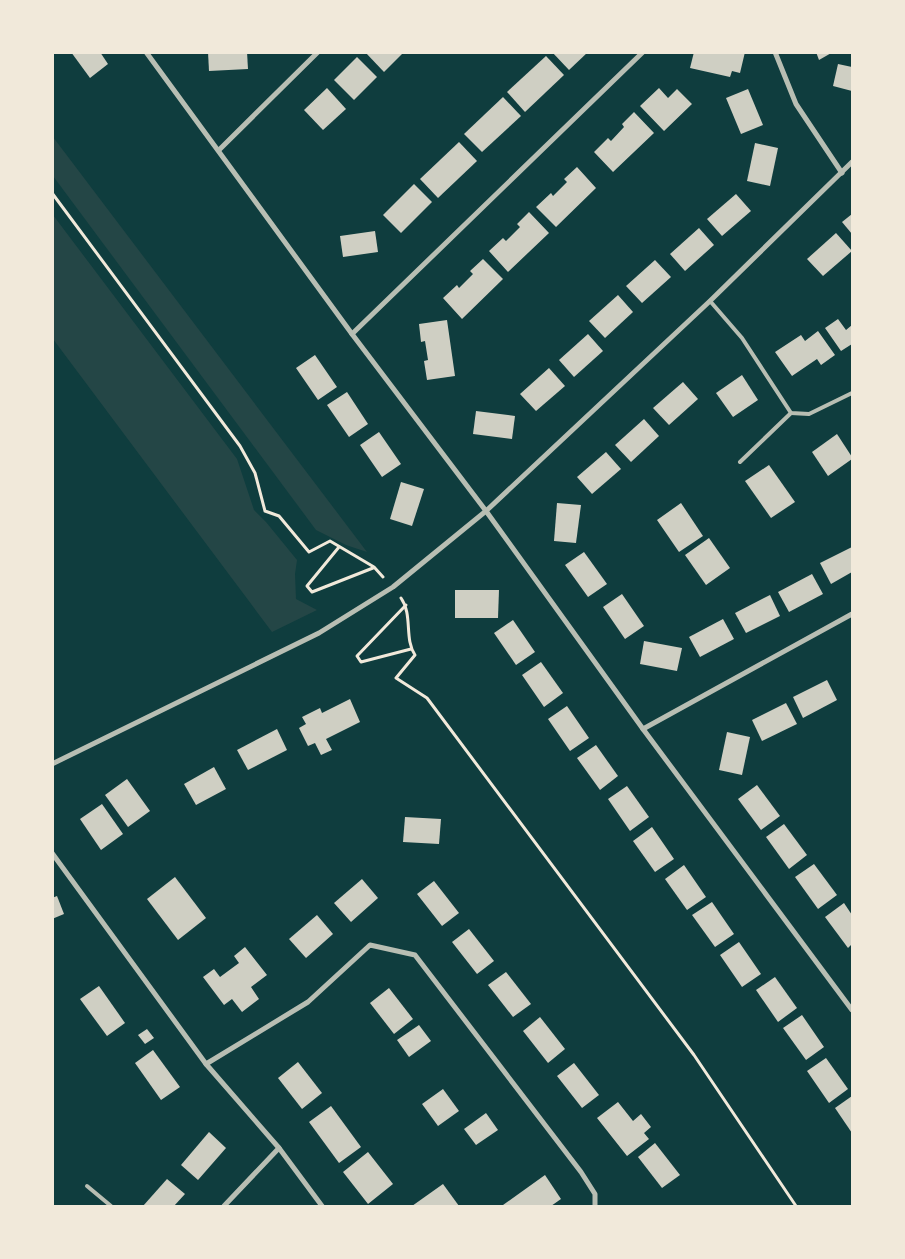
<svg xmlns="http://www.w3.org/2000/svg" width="905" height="1259" font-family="Lora,serif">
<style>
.green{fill:#244646}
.building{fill:#cfcfc3}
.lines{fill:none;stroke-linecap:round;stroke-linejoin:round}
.path{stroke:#f1e9da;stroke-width:3}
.service{stroke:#b8beb3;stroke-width:4}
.minor{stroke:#b8beb3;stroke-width:5}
</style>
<rect width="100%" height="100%" fill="#0f3d3e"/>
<g class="green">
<polygon points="53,137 367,552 346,545 316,530 53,176"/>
<polygon points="53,215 237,459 254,510 266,522 297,560 295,574 296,599 317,610 272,632 53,339"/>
</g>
<g class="building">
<polygon points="71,52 100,52 108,64 90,78"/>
<polygon points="208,52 247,52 248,69 209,71"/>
<polygon points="365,52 404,52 384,72"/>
<polygon points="552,52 588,52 569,70"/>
<polygon points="694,52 745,52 740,73 732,71 730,77 690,68"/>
<polygon points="816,52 833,52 819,60"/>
<polygon points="546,56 564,75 525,112 507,92"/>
<polygon points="357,57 377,77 354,100 334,80"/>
<polygon points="838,64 852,67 852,91 833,86"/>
<polygon points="327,88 346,109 323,130 304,110"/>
<polygon points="659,88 668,98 677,89 692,104 664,131 640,106"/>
<polygon points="748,89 763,125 741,134 726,98"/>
<polygon points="503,97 521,116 482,152 464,134"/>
<polygon points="634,112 654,133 613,172 594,152 608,138 611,141 624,127 622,124"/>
<polygon points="459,142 477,161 438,198 420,179"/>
<polygon points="755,143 778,148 770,186 747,181"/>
<polygon points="577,167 596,188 556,227 536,207 551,193 553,196 567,182 564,179"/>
<polygon points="414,184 432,202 401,233 383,215"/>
<polygon points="736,194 751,211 722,236 707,219"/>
<polygon points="529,212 549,233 508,272 489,251 503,238 506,241 520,227 517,224"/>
<polygon points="852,214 852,234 842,222"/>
<polygon points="699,228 714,245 685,271 670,254"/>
<polygon points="375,231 378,252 343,257 340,236"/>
<polygon points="836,233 852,251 823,276 807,259"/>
<polygon points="483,259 503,279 462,319 443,298 457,285 459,288 473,274 470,271"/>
<polygon points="655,260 671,277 642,303 626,286"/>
<polygon points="618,295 633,312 605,338 589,321"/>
<polygon points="838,319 846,330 852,325 852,344 841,351 825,328"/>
<polygon points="447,320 455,376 427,380 424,361 428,360 425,341 421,342 419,324"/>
<polygon points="818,331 835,355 821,365 817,359 792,376 775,352 801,335 805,341"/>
<polygon points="588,334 603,351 574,377 559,360"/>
<polygon points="315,355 337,387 318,400 296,368"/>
<polygon points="549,368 565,386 536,411 520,394"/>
<polygon points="742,375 758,400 733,417 716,393"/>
<polygon points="683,382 698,399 669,425 653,408"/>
<polygon points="347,392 368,424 349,437 327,405"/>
<polygon points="476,411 515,416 512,439 473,434"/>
<polygon points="644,419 659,436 631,462 615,445"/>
<polygon points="379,432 401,464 382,477 360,445"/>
<polygon points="837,434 852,457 852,459 828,476 812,452"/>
<polygon points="606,452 621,469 592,494 577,477"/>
<polygon points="769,465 795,502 771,518 745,481"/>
<polygon points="401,482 424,489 412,526 390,519"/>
<polygon points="557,503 581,505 576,543 554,541"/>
<polygon points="681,503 703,536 679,552 657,520"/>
<polygon points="709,538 730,568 706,585 685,555"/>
<polygon points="852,547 852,572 831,584 820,563"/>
<polygon points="584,552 607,584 588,597 565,565"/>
<polygon points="812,574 823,594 789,612 778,592"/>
<polygon points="455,590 499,590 498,618 455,618"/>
<polygon points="622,594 644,626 625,639 603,607"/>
<polygon points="770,595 780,616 746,633 735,613"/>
<polygon points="723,619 734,639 700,657 689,637"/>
<polygon points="513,620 535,652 516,665 494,633"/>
<polygon points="644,641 682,648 677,671 640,664"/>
<polygon points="541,662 563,693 544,707 522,675"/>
<polygon points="827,680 837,700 803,718 793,697"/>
<polygon points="350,699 360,722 326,739 332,750 321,755 315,743 308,746 299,728 306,724 302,717 320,708 322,713"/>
<polygon points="786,703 797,724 762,741 752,720"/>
<polygon points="567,706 589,738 570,751 548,719"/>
<polygon points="277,729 287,750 248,770 237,750"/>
<polygon points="727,732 750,737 742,775 719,770"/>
<polygon points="596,745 618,776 600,790 577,758"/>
<polygon points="214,767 226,789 196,805 184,784"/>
<polygon points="127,779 150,811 128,827 105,795"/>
<polygon points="757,785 780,816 761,830 738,799"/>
<polygon points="627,786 649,817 630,831 608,799"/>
<polygon points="102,804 123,834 101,850 80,819"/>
<polygon points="405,817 441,819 439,844 403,842"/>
<polygon points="784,824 807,855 789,869 766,837"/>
<polygon points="652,827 674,859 655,872 633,841"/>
<polygon points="814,864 837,895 818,909 795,877"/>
<polygon points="684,865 706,897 687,910 665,879"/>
<polygon points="175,877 206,918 178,940 147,899"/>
<polygon points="362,879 378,898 351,922 334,903"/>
<polygon points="434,881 459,913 442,926 417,894"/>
<polygon points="57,896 64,914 52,919 52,898"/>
<polygon points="712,902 734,934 715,947 692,915"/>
<polygon points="844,903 852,915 852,944 848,948 825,917"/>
<polygon points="317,915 333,934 306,958 289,939"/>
<polygon points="469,929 494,961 477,974 452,942"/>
<polygon points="739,942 761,974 742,987 720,955"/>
<polygon points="245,947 267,975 251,987 259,999 242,1012 232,999 224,1005 203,977 214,969 220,977 239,963 234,956"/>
<polygon points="506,972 531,1004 513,1017 488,985"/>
<polygon points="775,977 797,1008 778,1022 756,990"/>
<polygon points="99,986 125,1023 107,1036 80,999"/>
<polygon points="389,988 413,1019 394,1034 370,1003"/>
<polygon points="802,1015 824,1047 806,1060 783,1028"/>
<polygon points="540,1017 565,1049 548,1063 523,1031"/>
<polygon points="419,1025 431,1041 409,1057 397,1040"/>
<polygon points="147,1029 154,1038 145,1044 138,1035"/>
<polygon points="153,1050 180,1087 161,1100 135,1063"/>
<polygon points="826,1058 848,1089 829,1103 807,1071"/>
<polygon points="298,1062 322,1093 302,1109 278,1078"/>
<polygon points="574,1063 599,1095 582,1108 557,1076"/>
<polygon points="443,1089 459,1111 438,1126 422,1104"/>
<polygon points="852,1096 852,1133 835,1108"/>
<polygon points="618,1102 633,1121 641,1114 651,1127 644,1133 649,1139 627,1156 597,1118"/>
<polygon points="331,1106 361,1147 339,1163 309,1122"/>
<polygon points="486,1113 498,1130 476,1145 464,1129"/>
<polygon points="209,1132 226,1148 198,1180 181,1165"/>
<polygon points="655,1143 680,1175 662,1188 638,1157"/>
<polygon points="368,1152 393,1184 368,1204 343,1172"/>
<polygon points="545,1175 561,1199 551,1206 504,1206 503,1205"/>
<polygon points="167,1179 185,1194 174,1206 143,1206"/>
<polygon points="443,1184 459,1206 412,1206"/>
</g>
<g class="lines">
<g class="path">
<polyline points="52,193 240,446 255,473 265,511 279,516 309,552 330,541 374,567 383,577"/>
<polyline points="339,547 307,586 312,592 373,568"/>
<path d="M401,598C413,615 404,639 415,655L396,678L427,698L694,1055L796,1206"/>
<polyline points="406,605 357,656 361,662 411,649"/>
</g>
<g class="service">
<polyline points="710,301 742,338 791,413 809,414 852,393"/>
<polyline points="740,462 791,413"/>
<polyline points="87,1186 111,1206"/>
</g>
<g class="minor">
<polyline points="146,52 352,334 486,511 643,729 852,1010"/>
<polyline points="775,52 796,104 842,173"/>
<polyline points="219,150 318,52"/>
<polyline points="352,334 643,52"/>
<polyline points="643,729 852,614"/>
<polyline points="52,764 319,633 393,587 486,511 710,301 852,162"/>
<polyline points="52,853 206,1064 279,1148 322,1206"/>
<polyline points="206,1064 308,1002 370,945 415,955 581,1172 595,1194 595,1206"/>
<polyline points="224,1206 279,1148"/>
</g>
</g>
<rect width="905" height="1259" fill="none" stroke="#f1e9da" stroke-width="108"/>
</svg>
